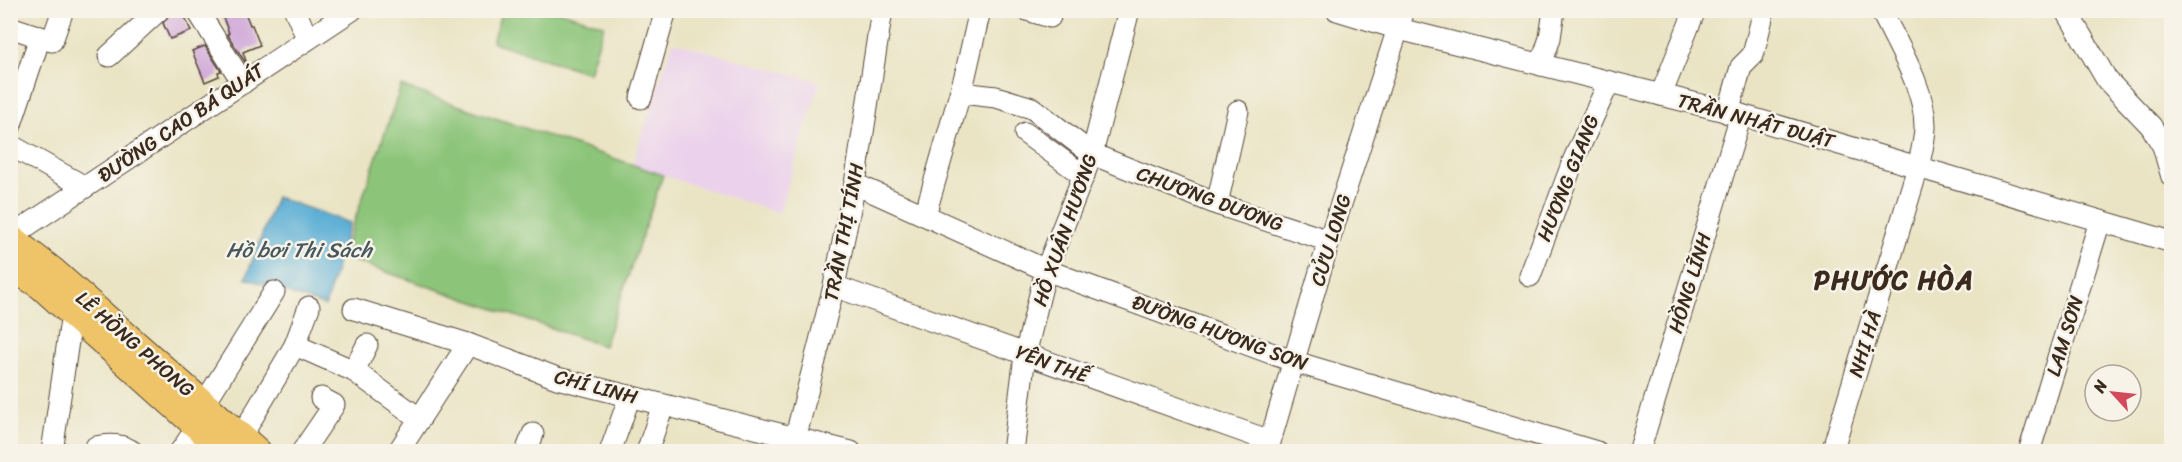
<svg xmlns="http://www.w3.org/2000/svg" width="2182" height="462" font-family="Sriracha,sans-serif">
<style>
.built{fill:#ebd1ec}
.green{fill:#8cc579;stroke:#64784c;stroke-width:1.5}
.water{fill:#59add5;stroke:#4a6c7a;stroke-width:1.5}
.building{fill:#cca1d8}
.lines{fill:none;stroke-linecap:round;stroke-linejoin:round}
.minor-casing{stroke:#554637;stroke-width:23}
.major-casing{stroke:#554637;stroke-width:29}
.minor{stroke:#fff;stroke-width:21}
.major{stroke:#efc469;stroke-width:27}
.labels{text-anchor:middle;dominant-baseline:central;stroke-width:5;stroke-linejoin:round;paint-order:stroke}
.street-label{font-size:20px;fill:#3b2a1e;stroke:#f7f3e8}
.water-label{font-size:21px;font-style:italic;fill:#46585e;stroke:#f7f3e8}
.district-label{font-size:26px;font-weight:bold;letter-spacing:1.5px;fill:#3b2a1e;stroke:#f7f3e8}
</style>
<rect width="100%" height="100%" fill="#f7f3e8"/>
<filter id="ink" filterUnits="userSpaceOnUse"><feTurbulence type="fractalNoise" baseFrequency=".0167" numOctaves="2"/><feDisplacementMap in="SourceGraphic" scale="12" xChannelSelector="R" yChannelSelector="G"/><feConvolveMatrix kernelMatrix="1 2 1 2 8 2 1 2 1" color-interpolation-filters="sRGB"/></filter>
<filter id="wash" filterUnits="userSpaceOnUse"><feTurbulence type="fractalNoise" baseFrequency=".008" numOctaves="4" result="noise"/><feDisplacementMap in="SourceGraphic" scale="24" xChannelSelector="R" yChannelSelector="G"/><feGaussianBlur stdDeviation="1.35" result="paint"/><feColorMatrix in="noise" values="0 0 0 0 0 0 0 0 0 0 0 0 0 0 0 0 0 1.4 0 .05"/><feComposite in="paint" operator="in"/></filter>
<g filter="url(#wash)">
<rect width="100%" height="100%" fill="#eae4c5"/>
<polygon class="built" points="673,42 820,82 779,213 632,165"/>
<g class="green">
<polygon points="502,11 558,11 604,25 589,73 492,42"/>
<polygon points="401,86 663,175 604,346 342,257"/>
</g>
<polygon class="water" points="276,197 350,223 325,306 246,278"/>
<g id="blocks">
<g class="building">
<polygon points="175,10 182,10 191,31 170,39 163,23 171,12"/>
<polygon points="220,10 244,10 250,25 252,25 260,45 243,52 246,61 245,62 227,34 229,33"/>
<polygon points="205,46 221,71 218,72 219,76 205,82 192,51"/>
</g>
</g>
</g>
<g filter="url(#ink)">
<use href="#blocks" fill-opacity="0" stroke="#554637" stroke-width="1.5"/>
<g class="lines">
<g class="minor-casing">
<g id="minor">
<polyline points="197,10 243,83"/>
<polyline points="295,10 307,38"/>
<polyline points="1027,10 1050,17"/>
<polyline points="1337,10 1399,29 1741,115 2172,242"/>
<polyline points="2066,10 2107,80 2151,126 2163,146 2172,177"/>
<polyline points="10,27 52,41 63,10"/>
<polyline points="109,56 159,10"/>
<polyline points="1541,65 1550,38 1554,10"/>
<polyline points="961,93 996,97 1032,108 1092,154 1217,204 1329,241"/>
<polyline points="1661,95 1695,10"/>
<polyline points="641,98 666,10"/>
<polyline points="1728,113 1741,67 1753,55 1764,10"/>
<polyline points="10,127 40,37"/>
<polyline points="1025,133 1084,176"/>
<polyline points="10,145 85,187"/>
<polyline points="855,184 1046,270 1295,362 1597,452"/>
<polyline points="1217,204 1238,111"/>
<polyline points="925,215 965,76 980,10"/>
<polyline points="10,237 352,10"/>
<polyline points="1530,276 1574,159 1609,82"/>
<polyline points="834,286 1270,441"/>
<polyline points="354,309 468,344"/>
<polyline points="295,345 354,371 420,419"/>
<polyline points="354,371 367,345"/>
<polyline points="204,404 274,292"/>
<polyline points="241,437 295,345 309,307"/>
<polyline points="792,451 834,286 855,184 882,10"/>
<polyline points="52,452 72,313"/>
<path d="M95,452L96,447C108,444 123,444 133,452"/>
<polyline points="180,452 198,426"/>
<polyline points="302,452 334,405 321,398"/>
<polyline points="398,452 468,344 557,378 851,452"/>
<polyline points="526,452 533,434"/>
<polyline points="610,452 630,396"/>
<polyline points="647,452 663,405"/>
<polyline points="1013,452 1025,355 1046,270 1092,154 1129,10"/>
<polyline points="1267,452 1329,241 1404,10"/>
<polyline points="1639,452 1741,115"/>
<path d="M1832,452L1918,167C1921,154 1925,140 1925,126C1925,88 1897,45 1881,10"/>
<polyline points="2029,452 2100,221"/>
</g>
</g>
<g class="major-casing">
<g id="major">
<polyline points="10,238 54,272 258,452"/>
<polyline points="10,266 40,285 226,452"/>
</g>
</g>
<use href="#minor" class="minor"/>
<use href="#major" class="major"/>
</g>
</g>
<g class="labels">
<g class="street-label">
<text transform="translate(1756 121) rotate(15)">TRẦN NHẬT DUẬT</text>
<text transform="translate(181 123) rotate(-34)">ĐƯỜNG CAO BÁ QUÁT</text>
<text transform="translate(1568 178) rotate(-68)">HƯƠNG GIANG</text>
<text transform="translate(1210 199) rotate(20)">CHƯƠNG DƯƠNG</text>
<text transform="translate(1065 230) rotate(-71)">HỒ XUÂN HƯƠNG</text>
<text transform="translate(844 232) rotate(-79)">TRẦN THỊ TÍNH</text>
<text transform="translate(1331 240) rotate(-73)">CỬU LONG</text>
<text transform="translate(1690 283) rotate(-73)">HỒNG LĨNH</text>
<text transform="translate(1220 333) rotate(20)">ĐƯỜNG HƯƠNG SƠN</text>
<text transform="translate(2065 336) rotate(-73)">LAM SƠN</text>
<text transform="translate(135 344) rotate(41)">LÊ HỒNG PHONG</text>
<text transform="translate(1865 344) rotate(-73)">NHỊ HÀ</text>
<text transform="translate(1052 364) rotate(20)">YÊN THẾ</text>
<text transform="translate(596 387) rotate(15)">CHÍ LINH</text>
</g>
<g class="water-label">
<text x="299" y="250">Hồ bơi Thi Sách</text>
</g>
<g class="district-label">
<text x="1894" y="280">PHƯỚC HÒA</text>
</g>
</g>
<rect width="2182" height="462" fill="none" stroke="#f7f3e8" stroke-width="36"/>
<g transform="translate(2113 393) rotate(297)"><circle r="28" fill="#f7f3e8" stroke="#aca397" stroke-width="1.5"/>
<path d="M0-4.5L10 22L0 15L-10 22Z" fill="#d1495b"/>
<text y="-9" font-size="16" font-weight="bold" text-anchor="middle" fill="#3b2a1e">N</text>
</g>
</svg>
